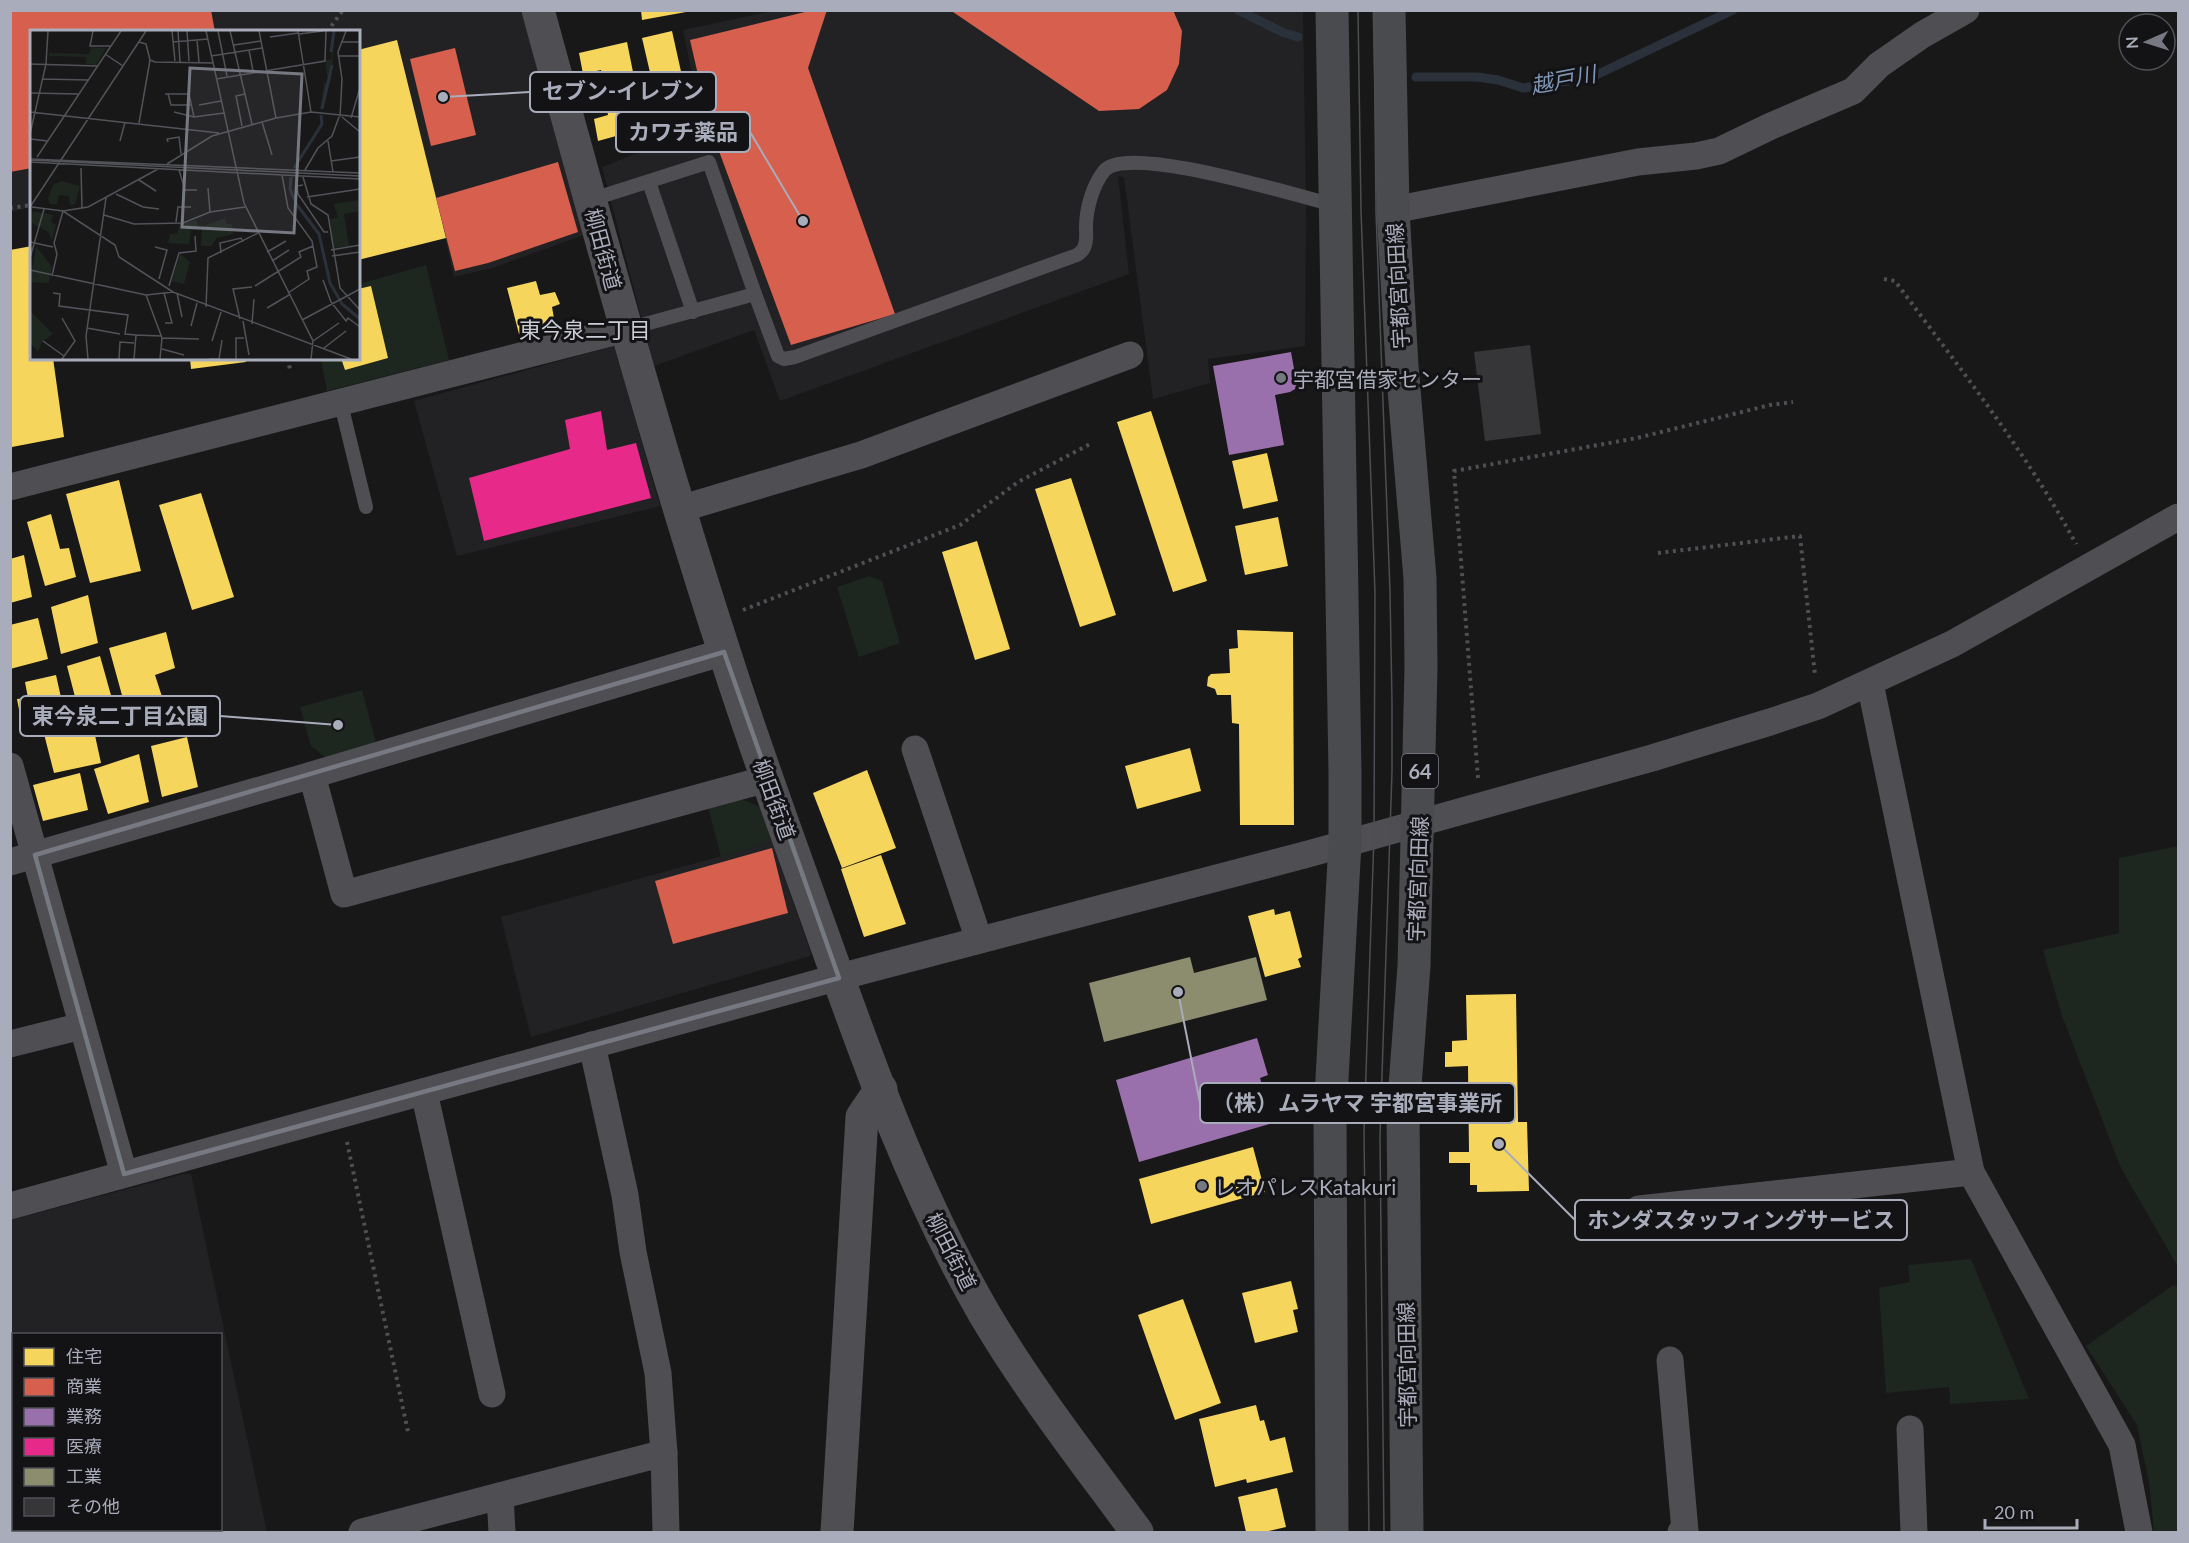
<svg xmlns="http://www.w3.org/2000/svg" width="2189" height="1543" font-family="Lato,'Noto Sans JP',sans-serif">
<style>
.built{fill:#222225;fill-rule:evenodd}
.green{fill:#1e2620}
.homes{fill:#f6d55c}
.shops{fill:#d6604d}
.offices{fill:#9970ab}
.health{fill:#e7298a}
.industry{fill:#8c8c6e}
.lines{fill:none;stroke-linecap:round;stroke-linejoin:round}
.stream{stroke:#2b313b;stroke-width:9}
.building{fill:#363638}
.path{stroke:#4f4f54;stroke-width:4;stroke-dasharray:3 4.5;stroke-linecap:butt}
.service{stroke:#4e4e53;stroke-width:14}
.minor{stroke:#4e4e53;stroke-width:27}
.tertiary{stroke:#4e4e53;stroke-width:33}
.primary{stroke:#4a4b4f;stroke-width:33}
.tram{stroke:#4d4e51;stroke-width:1.5}
.marked{fill:none;stroke:#767882;stroke-width:4.5;stroke-linejoin:round}
.poi-dot{fill:#767882;stroke:#131215;stroke-width:2}
.labels{text-anchor:middle;dominant-baseline:central;stroke-width:6;stroke-linejoin:round;paint-order:stroke}
.shield{fill:#131215;stroke:#7c7e88;stroke-width:1.5}
.shield-label{font-size:20px;font-weight:bold;fill:#a9acba}
.street-label{font-size:21px;fill:#a9acba;stroke:#131215}
.poi-label{font-size:21px;fill:#a9acba;stroke:#131215;text-anchor:start}
.water-label{font-size:22px;font-style:italic;fill:#7f96b5;stroke:#131215}
.neighbourhood-label{font-size:22px;fill:#caccd6;stroke:#131215}
.inset-river{fill:none;stroke:#2b313b;stroke-width:3}
.inset-road{fill:none;stroke:#525359;stroke-width:1.5}
.view{fill:#767882;fill-opacity:0.15;stroke:#767882;stroke-width:3}
.inset-edge{fill:none;stroke:#a9acba;stroke-width:3}
.leader{fill:none;stroke:#a9acba;stroke-width:2}
.callout-dot{fill:#a9acba;stroke:#131215;stroke-width:2}
.callout{fill:#131215;stroke:#a9acba;stroke-width:2}
.callout-label{font-size:22px;text-anchor:middle;font-weight:bold;fill:#a9acba}
</style>
<rect width="100%" height="100%" fill="#181819"/>
<g class="built">
<polygon points="521,10 584,235 492,268 454,277 445,238 359,260 358,32 32,32 31,204 25,209 11,212 11,11"/>
<polygon points="777,10 1303,11 1306,207 1305,346 1208,359 1210,383 1153,399 1124,177 1118,176 1129,274 780,401 754,330 654,366 602,167 703,127 683,30"/>
<polygon points="614,346 660,506 457,556 414,401"/>
<polygon points="772,842 811,953 810,956 531,1037 501,917"/>
<path d="M183,1174H191L267,1532H11V1220ZM220,1334V1530H14V1334Z"/>
</g>
<g class="green">
<polygon points="426,265 449,360 327,391 321,359 358,358 359,284"/>
<polygon points="869,576 882,581 900,643 859,657 837,587"/>
<polygon points="362,690 376,743 326,758 311,746 300,707"/>
<polygon points="739,798 760,807 772,842 721,857 708,807"/>
<polygon points="2178,846 2178,1267 2121,1168 2062,1016 2043,950 2119,933 2119,858"/>
<polygon points="1971,1259 2029,1399 1950,1404 1949,1387 1886,1393 1879,1288 1910,1282 1908,1265"/>
<polygon points="2172,1286 2178,1286 2178,1532 2154,1532 2149,1482 2137,1425 2086,1346"/>
</g>
<g class="homes">
<polygon points="641,10 686,10 686,12 642,20"/>
<polygon points="672,31 684,85 655,94 642,38"/>
<polygon points="397,40 446,238 358,260 358,50"/>
<polygon points="627,42 635,82 606,89 601,70 583,74 579,53"/>
<polygon points="637,89 645,128 598,141 594,119 608,115 605,97"/>
<polygon points="32,246 32,358 53,358 64,437 12,447 10,250"/>
<polygon points="536,281 540,295 555,292 560,304 552,307 555,324 519,334 507,288"/>
<polygon points="371,286 388,358 345,370 341,358 358,358 358,289"/>
<polygon points="190,358 245,358 246,362 191,369"/>
<polygon points="1151,411 1207,581 1173,592 1117,422"/>
<polygon points="1267,453 1278,501 1243,509 1232,461"/>
<polygon points="1071,478 1116,615 1080,627 1035,489"/>
<polygon points="119,480 141,571 90,583 66,494"/>
<polygon points="201,493 234,597 192,610 159,505"/>
<polygon points="51,514 60,549 69,548 76,577 45,586 27,522"/>
<polygon points="1278,517 1288,566 1245,575 1235,526"/>
<polygon points="977,541 1010,649 975,660 942,552"/>
<polygon points="24,555 32,597 10,603 10,559"/>
<polygon points="88,595 98,643 61,654 51,607"/>
<polygon points="38,618 48,659 10,669 10,625"/>
<polygon points="1237,630 1293,632 1294,825 1240,825 1239,724 1232,723 1231,695 1217,695 1215,689 1207,686 1208,677 1211,674 1230,673 1229,649 1238,648"/>
<polygon points="166,632 175,668 155,675 165,706 128,717 109,648"/>
<polygon points="100,656 114,706 80,716 67,666"/>
<polygon points="56,675 66,720 23,731 17,699 28,698 25,682"/>
<polygon points="91,717 101,763 54,773 43,730"/>
<polygon points="187,737 198,787 162,797 151,746"/>
<polygon points="1190,748 1201,791 1137,809 1125,766"/>
<polygon points="139,754 149,802 108,814 94,769"/>
<polygon points="867,770 896,848 842,868 813,793"/>
<polygon points="80,773 88,810 43,821 33,785"/>
<polygon points="881,855 906,924 864,937 841,869"/>
<polygon points="1274,909 1275,915 1290,911 1302,957 1298,959 1301,967 1265,977 1248,916"/>
<polygon points="1516,994 1518,1122 1527,1122 1529,1191 1477,1192 1477,1185 1470,1185 1470,1163 1449,1163 1449,1152 1469,1152 1468,1066 1445,1067 1445,1052 1452,1052 1452,1041 1467,1040 1466,995"/>
<polygon points="1253,1147 1265,1192 1151,1224 1139,1179"/>
<polygon points="1291,1281 1298,1309 1293,1310 1298,1332 1255,1343 1242,1293"/>
<polygon points="1183,1299 1221,1403 1175,1420 1138,1315"/>
<polygon points="1256,1405 1260,1421 1264,1420 1270,1441 1285,1437 1293,1472 1247,1483 1246,1479 1215,1487 1199,1419"/>
<polygon points="1277,1488 1286,1527 1264,1532 1246,1532 1238,1497"/>
</g>
<g class="shops">
<polygon points="10,10 211,10 215,32 32,32 32,168 10,172"/>
<polygon points="813,10 827,10 808,68 895,314 791,345 710,127 690,40"/>
<polygon points="950,10 1173,10 1182,31 1179,64 1167,90 1139,109 1099,111"/>
<polygon points="455,48 476,135 431,146 410,59"/>
<polygon points="558,162 578,232 488,263 455,271 436,198"/>
<polygon points="772,848 788,913 673,944 655,881"/>
</g>
<g class="offices">
<polygon points="1291,352 1297,385 1295,389 1290,392 1275,395 1284,445 1229,455 1213,366"/>
<polygon points="1257,1038 1268,1075 1260,1078 1273,1123 1139,1162 1116,1080"/>
</g>
<polygon class="health" points="601,411 607,450 636,443 651,498 484,541 469,478 570,449 565,420"/>
<polygon class="industry" points="1190,957 1194,973 1256,957 1267,1000 1104,1042 1089,983"/>
<g class="lines">
<g class="stream">
<polyline points="1238,10 1282,32 1298,37"/>
<polyline points="1416,77 1477,77 1498,80 1523,88 1592,77 1733,10"/>
</g>
</g>
<polygon class="building" points="1530,345 1541,434 1485,441 1474,352"/>
<g class="lines">
<g class="path">
<polyline points="327,32 343,10"/>
<polyline points="10,208 32,205"/>
<path d="M1884,279L1895,281C1958,366 2025,450 2076,544"/>
<polyline points="288,358 290,370"/>
<polyline points="1658,553 1800,536 1815,675"/>
<polyline points="743,610 960,525 1018,482 1092,443"/>
<polyline points="1478,778 1454,471 1637,438 1770,405 1793,402"/>
<polyline points="347,1142 408,1432"/>
</g>
<g class="service">
<polyline points="649,182 693,312"/>
<polyline points="590,200 709,162 755,294"/>
<path d="M627,329L755,294L778,356L784,359L795,357L1077,255C1081,252 1084,250 1085,245C1087,239 1086,233 1086,227C1086,208 1093,185 1104,171C1127,142 1299,197 1335,205"/>
<polyline points="341,404 366,507"/>
</g>
<g class="minor">
<polyline points="1393,210 1638,162 1696,156 1719,151 1771,126 1853,91 1879,65 1922,35 1966,10"/>
<polyline points="10,487 626,329"/>
<polyline points="680,509 861,455 1130,355"/>
<polyline points="1870,683 1971,1172 2122,1445 2139,1532"/>
<polyline points="915,749 979,940"/>
<polyline points="10,766 124,1174"/>
<polyline points="312,775 344,894 767,779"/>
<polyline points="10,862 312,775 724,652"/>
<polyline points="10,1044 82,1026"/>
<polyline points="592,1045 625,1195 633,1252 658,1373 664,1453 666,1532"/>
<polyline points="424,1092 492,1394"/>
<polyline points="10,1206 828,980 1308,854 1652,758 1770,722 1818,706 1952,644 2178,517"/>
<polyline points="1639,1209 1971,1172"/>
<polyline points="1670,1360 1685,1531 1681,1532"/>
<polyline points="1910,1429 1914,1532"/>
<polyline points="500,1496 502,1532"/>
<polyline points="362,1532 664,1453"/>
</g>
<g class="tertiary">
<path d="M538,10C597,226 656,442 725,654C751,736 780,816 809,896C860,1039 909,1184 985,1315C1030,1391 1085,1461 1137,1532"/>
<polyline points="837,1532 862,1117 881,1089"/>
</g>
<g class="primary">
<polyline points="1332,10 1345,773 1345,843 1330,1115 1332,1532"/>
<polyline points="1389,10 1393,210 1402,366 1420,578 1421,667 1414,966 1403,1113 1407,1532"/>
</g>
<g class="tram">
<polyline points="1358,10 1361,211 1375,592 1374,835 1364,1132 1369,1532"/>
<polyline points="1374,10 1376,212 1390,592 1392,702 1392,771 1380,1136 1384,1532"/>
</g>
</g>
<path class="marked" d="M724,652L839,978L124,1174L35,855Z"/>
<g class="poi-dot">
<circle cx="1281" cy="378" r="6"/>
<circle cx="1202" cy="1186" r="6"/>
</g>
<g class="labels">
<rect class="shield" x="1402" y="754" width="36" height="34" rx="4.5"/>
<g class="shield-label">
<text x="1420" y="771">64</text>
</g>
<g class="street-label">
<text transform="translate(604 249) rotate(75)">柳田街道</text>
<text transform="translate(1397 286) rotate(-93)">宇都宮向田線</text>
<text transform="translate(775 799) rotate(70)">柳田街道</text>
<text transform="translate(1417 879) rotate(-88)">宇都宮向田線</text>
<text transform="translate(952 1251) rotate(63)">柳田街道</text>
<text transform="translate(1406 1365) rotate(-91)">宇都宮向田線</text>
</g>
<g class="poi-label">
<text x="1293" y="378">宇都宮借家センター</text>
<text x="1214" y="1186">レオパレスKatakuri</text>
</g>
<g class="water-label">
<text transform="translate(1563 79) rotate(-11)">越戸川</text>
</g>
<g class="neighbourhood-label">
<text x="585" y="329">東今泉二丁目</text>
</g>
</g>
<g transform="translate(30 30)">
<rect width="330" height="330" fill="#181819"/>
<path d="M305,1L301,50L290,81L294,53L298,51L295,31L301,29ZM61,17L76,18L66,35L56,34V27L19,26V23L59,24ZM32,151L50,156L45,174L40,175L39,166L29,165L27,174H20L18,169L23,155ZM330,170V181L314,184L319,216L303,218L300,189L308,188L304,174ZM3,181L23,185L21,192L26,195L22,210L18,202L0,192ZM195,188L196,194H202L203,204L187,208L181,216H171L172,197ZM166,190L170,200H161L159,214L138,213L140,204H147L150,194ZM6,216L22,237L19,253L0,252ZM150,224L160,232L154,254L142,251ZM0,281L23,304L12,312L8,322L0,313Z" fill="#1e2620"/>
<path class="inset-river" d="M301,22L304,1M292,79L302,35M264,138L292,94L291,85M261,147L260,159L267,175L289,204L300,253L312,274L330,289"/>
<path class="inset-road" d="M63,1L60,16H80M142,1L145,31M148,1L150,32M157,1L159,31M176,1L214,173L283,311L281,329M188,1L197,46M200,1L222,94M229,1L246,88M268,1L281,82M269,4L293,1M240,7L268,3M167,10L169,32M109,12L116,14L120,30L125,32L183,33M143,12L178,9M311,12H330M204,15L231,11M219,20L223,41M75,24L93,36M181,26L232,18M309,26H330M0,34L67,36M13,49L58,50M186,49L295,31L296,1M0,63L48,64M135,64H159L164,87M138,64L141,75H162M169,75L191,71M0,82L189,103M144,82L164,87L194,83M310,87L312,49L308,22L316,1M312,87L330,102M321,88L330,58M232,92L242,125M109,93L120,30M212,96L206,66L215,64M0,104L16,34L18,1M0,109L18,111M90,111L95,92M298,111L303,142M138,112L137,109L149,107L151,124M7,127L91,1M0,129L330,143M0,130L330,146M301,131L330,127M0,132L330,149M137,134L182,106L246,88L281,82L330,87M51,138L52,178M149,140L155,160H167M275,140L288,118L302,106L309,87M252,145L258,178L282,211L287,237L277,241L279,249L258,263M273,147L281,174L298,185L310,258L330,280M109,150L126,161M273,155L267,156L268,164L294,202H298M178,158L180,182M86,164L113,177L129,179M277,167L330,159M0,177L116,1M2,177L33,181L58,177L128,139M74,185L104,194L153,193L180,182L215,177M146,192L148,177H161M0,212L23,217M125,217L137,220L129,249M301,220L330,215M237,222L256,211M191,223L190,213L211,208L213,212M302,226L330,222M0,228L14,179M242,231L259,220M0,240L116,265L143,262L321,329M22,246L27,224L24,213L33,181L85,215L89,227L143,262M293,250L301,272L316,291L318,288L330,297M139,256L149,223L166,221L165,206M225,256L271,227L269,222L283,216M23,263L30,264L29,276L98,285L95,304L106,305L104,329M134,263L142,293H135M147,263L152,287M116,265L132,308L130,329M176,277L178,228L228,203M237,278L259,265M32,288L45,311L32,329M210,289L203,259L222,257M272,290L330,259M213,291L219,325M222,294L224,269M161,296L167,273M57,298L90,304M106,305L131,306M132,308L169,309M13,311L34,326M182,311L191,282M283,311L309,293M294,318L316,301M132,319L154,325M58,329L56,306L76,168M89,329L90,312L104,313M179,329H189L192,310M206,329V308H214"/>
<path class="view" d="M160,38L272,44L264,203L152,197Z"/>
<rect width="330" height="330" class="inset-edge"/>
</g>
<path class="leader" d="M443 97L530 92M803 221L750 132M338 725L220 716M1178 992L1200 1103M1499 1144L1575 1220"/>
<g class="callout-dot">
<circle cx="443" cy="97" r="6"/>
<circle cx="803" cy="221" r="6"/>
<circle cx="338" cy="725" r="6"/>
<circle cx="1178" cy="992" r="6"/>
<circle cx="1499" cy="1144" r="6"/>
</g>
<g class="callout">
<rect x="530" y="72" width="186" height="40" rx="6"/>
<rect x="616" y="112" width="134" height="40" rx="6"/>
<rect x="20" y="696" width="200" height="40" rx="6"/>
<rect x="1200" y="1083" width="315" height="40" rx="6"/>
<rect x="1575" y="1200" width="332" height="40" rx="6"/>
</g>
<g class="callout-label">
<text x="623" y="99">セブン-イレブン</text>
<text x="683" y="140">カワチ薬品</text>
<text x="120" y="724">東今泉二丁目公園</text>
<text x="1357" y="1111">（株）ムラヤマ 宇都宮事業所</text>
<text x="1741" y="1228">ホンダスタッフィングサービス</text>
</g>
<rect width="2189" height="1543" fill="none" stroke="#a9acba" stroke-width="24"/>
<rect x="12" y="1333" width="210" height="198" fill="#131215" stroke="#4f5057" stroke-width="1.5"/>
<rect x="24" y="1348" width="30" height="18" fill="#f6d55c" stroke="#4f5057" stroke-width="1.5"/>
<text x="66" y="1363" font-size="18" fill="#a9acba">住宅</text>
<rect x="24" y="1378" width="30" height="18" fill="#d6604d" stroke="#4f5057" stroke-width="1.5"/>
<text x="66" y="1393" font-size="18" fill="#a9acba">商業</text>
<rect x="24" y="1408" width="30" height="18" fill="#9970ab" stroke="#4f5057" stroke-width="1.5"/>
<text x="66" y="1423" font-size="18" fill="#a9acba">業務</text>
<rect x="24" y="1438" width="30" height="18" fill="#e7298a" stroke="#4f5057" stroke-width="1.5"/>
<text x="66" y="1453" font-size="18" fill="#a9acba">医療</text>
<rect x="24" y="1468" width="30" height="18" fill="#8c8c6e" stroke="#4f5057" stroke-width="1.5"/>
<text x="66" y="1483" font-size="18" fill="#a9acba">工業</text>
<rect x="24" y="1498" width="30" height="18" fill="#363638" stroke="#4f5057" stroke-width="1.5"/>
<text x="66" y="1513" font-size="18" fill="#a9acba">その他</text>
<g transform="translate(2147 42) rotate(267)"><circle r="28" fill="#131215" stroke="#4f5057" stroke-width="1.5"/>
<path d="M0-4.5L10 22L0 15L-10 22Z" fill="#767882"/>
<text y="-9" font-size="16" font-weight="bold" text-anchor="middle" fill="#a9acba">N</text>
</g>
<path d="M1985 1519v9h92v-9" fill="none" stroke="#a9acba" stroke-width="3"/>
<text x="1994" y="1519" font-size="18" fill="#a9acba" stroke="#131215" stroke-width="4.5" paint-order="stroke">20 m</text>
</svg>
